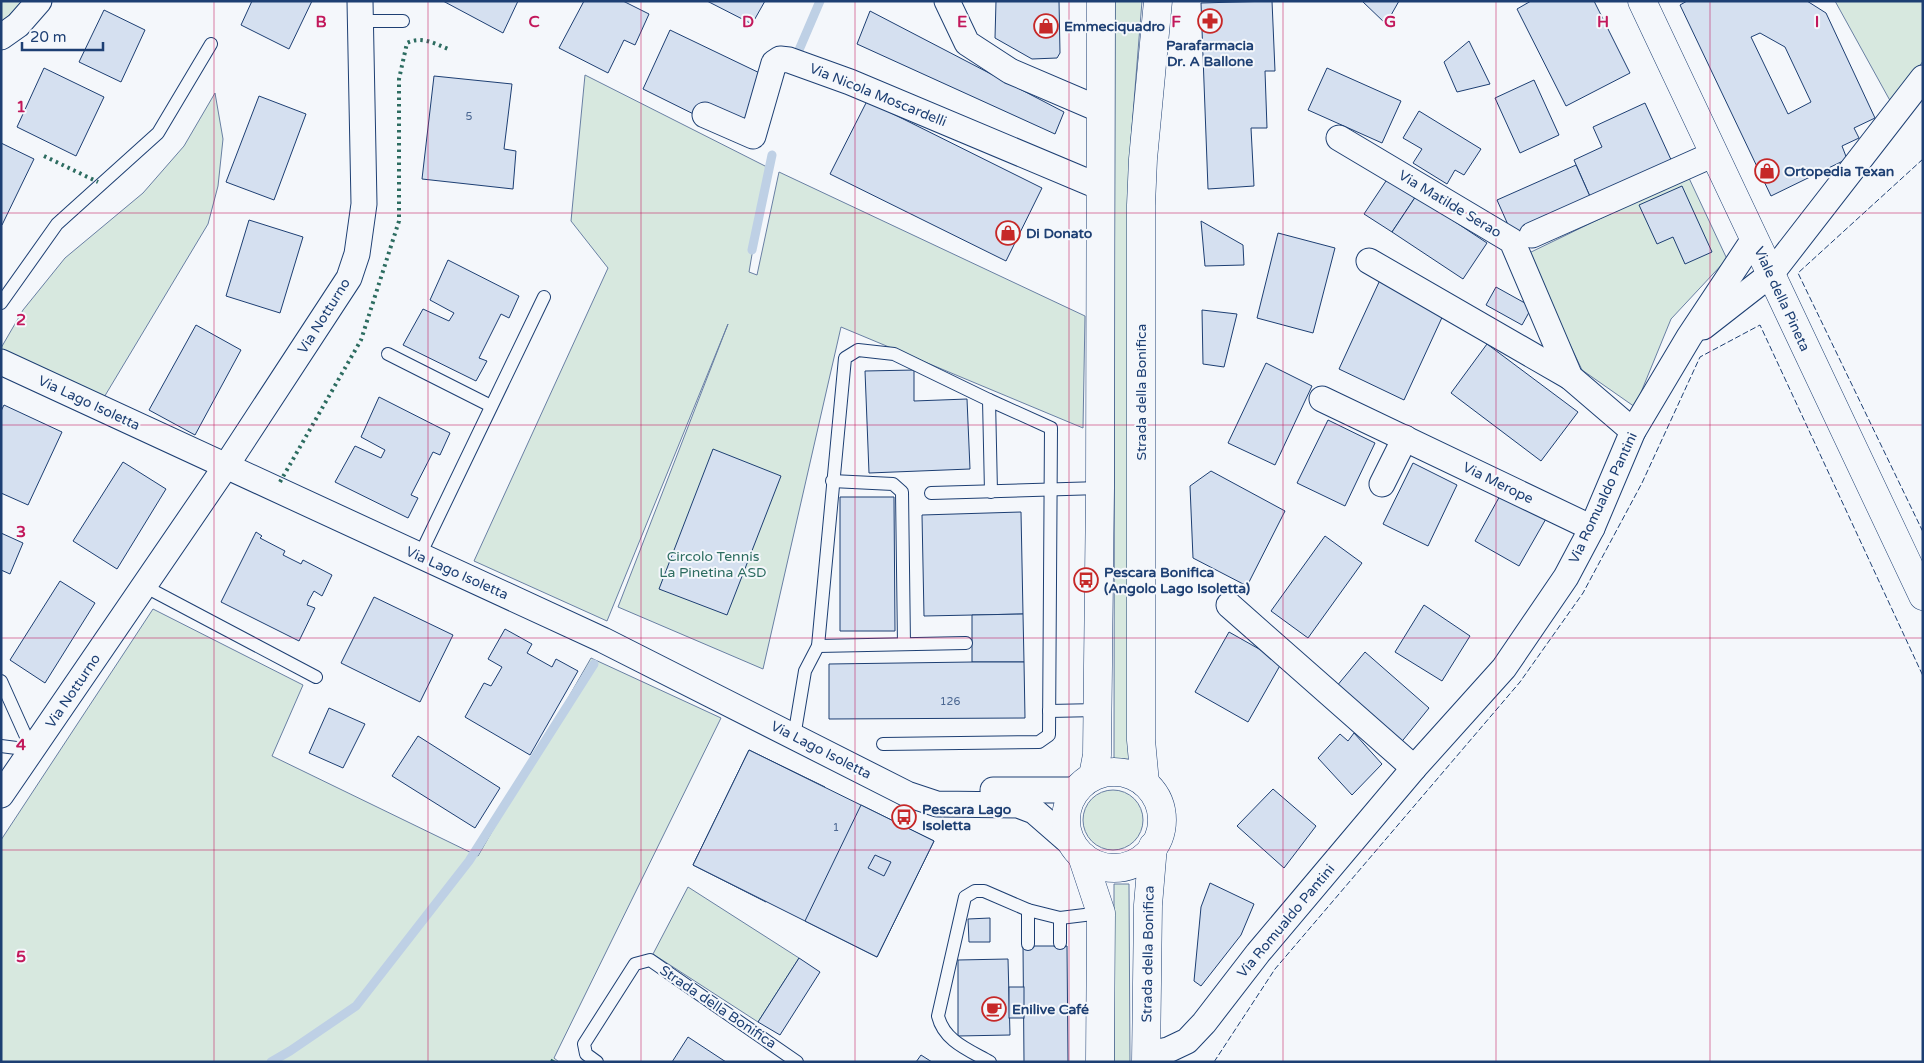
<svg xmlns="http://www.w3.org/2000/svg" width="1924" height="1063" font-family="'Varela Round',sans-serif">
<style>
.green{fill:#d7e8df;stroke:#687fa3}
.lines{fill:none;stroke-linecap:round;stroke-linejoin:round}
.stream{stroke:#bed0e5;stroke-width:9}
.building{fill:#d5e0f0;stroke:#1d3f73;fill-rule:evenodd}
.service-casing{stroke:#1d3f73;stroke-width:14}
.minor-casing{stroke:#1d3f73;stroke-width:27}
.tertiary-casing{stroke:#1d3f73;stroke-width:29}
.secondary-casing{stroke:#1d3f73;stroke-width:29}
.service{stroke:#f4f7fb;stroke-width:12}
.minor{stroke:#f4f7fb;stroke-width:25}
.tertiary{stroke:#f4f7fb;stroke-width:28}
.secondary{stroke:#f4f7fb;stroke-width:28}
.hedge{stroke:#2c6c60;stroke-width:4;stroke-dasharray:2.5 4;stroke-linecap:butt}
.fence{stroke:#1d3f73;stroke-width:1;stroke-dasharray:6 2.5;stroke-linecap:butt}
.grid{fill:none;stroke:#c2185b;stroke-width:1;stroke-opacity:0.55}
.labels{text-anchor:middle;dominant-baseline:central;stroke-width:4;stroke-linejoin:round;paint-order:stroke}
.number-label{font-size:11px;fill:#4b6792}
.poi-label{font-size:14px;font-weight:bold;fill:#1d3f73;stroke:#f4f7fb;text-anchor:start}
.street-label{font-size:14px;fill:#1d3f73;stroke:#f4f7fb}
.park-label{font-size:14px;fill:#2c6c60;stroke:#f4f7fb}
.grid-label{font-size:16px;text-anchor:middle;font-weight:bold;fill:#c2185b;stroke:#f4f7fb;stroke-width:4;stroke-linejoin:round;paint-order:stroke}
</style>
<rect width="100%" height="100%" fill="#f4f7fb"/>
<g class="green">
<polygon points="1,1 24,1 1,23"/>
<polygon points="1115,1 1142,1 1131,139 1131,759 1114,759"/>
<polygon points="1835,1 1923,1 1923,61 1893,106"/>
<polygon points="585,75 767,167 749,272 757,275 779,172 1085,316 1083,428 841,327 763,669 618,607 728,324 607,621 474,561 608,268 571,221"/>
<polygon points="215,93 223,139 218,186 208,224 103,399 1,352 1,348 23,310 65,258 143,193 184,146"/>
<polygon points="1688,176 1727,259 1671,319 1635,407 1582,370 1527,254"/>
<polygon points="153,609 303,685 272,756 478,856 591,658 721,718 554,1058 559,1062 1,1062 1,840"/>
<circle cx="1113" cy="820" r="30"/>
<polygon points="1114,884 1129,884 1130,1062 1114,1062"/>
<polygon points="688,887 799,958 758,1022 653,954"/>
</g>
<g class="lines">
<g class="stream">
<polyline points="799,50 820,1"/>
<polyline points="752,250 772,155"/>
<polyline points="271,1062 290,1051 356,1006 469,861 594,664"/>
</g>
</g>
<g class="building">
<polygon points="252,1 312,1 289,49 241,25"/>
<polygon points="443,1 518,1 503,33"/>
<polygon points="584,1 623,1 649,14 635,45 624,40 608,73 559,48"/>
<polygon points="707,1 765,1 752,24"/>
<polygon points="996,1 1059,1 1060,53 1057,58 1032,59 995,38"/>
<polygon points="1272,1 1275,71 1265,71 1267,128 1251,128 1254,186 1208,189 1201,3"/>
<polygon points="1362,1 1399,1 1386,24"/>
<polygon points="1531,1 1594,1 1630,73 1566,106 1517,9"/>
<path d="M1687,1H1807L1826,13L1875,118L1854,128L1859,138L1842,146L1847,159L1771,196L1680,5ZM1760,33L1785,47L1811,102L1788,114L1751,37Z"/>
<polygon points="104,10 145,30 121,82 79,62"/>
<polygon points="870,11 1064,112 1055,134 857,44"/>
<polygon points="670,30 768,77 740,137 643,89"/>
<polygon points="1469,41 1490,84 1457,92 1444,62"/>
<polygon points="44,68 104,97 76,156 17,127"/>
<polygon points="1327,68 1401,101 1382,143 1308,110"/>
<polygon points="434,76 512,84 504,149 516,151 513,189 422,179"/>
<polygon points="1534,80 1559,135 1520,153 1495,98"/>
<polygon points="259,96 306,114 274,200 226,182"/>
<polygon points="867,101 1042,188 1006,261 830,174"/>
<polygon points="1645,103 1673,164 1592,201 1574,160 1602,147 1593,127"/>
<polygon points="1419,111 1481,149 1464,175 1455,170 1447,184 1413,163 1422,149 1403,138"/>
<polygon points="1,143 34,159 2,225 1,225"/>
<polygon points="1576,165 1592,201 1513,236 1497,200"/>
<polygon points="1388,178 1416,196 1392,232 1364,214"/>
<polygon points="1682,186 1712,252 1685,264 1673,237 1657,244 1639,205"/>
<polygon points="1416,196 1487,243 1463,279 1392,232"/>
<polygon points="249,220 303,237 280,313 226,296"/>
<polygon points="1201,221 1243,245 1244,265 1205,266"/>
<polygon points="1278,233 1335,248 1313,333 1257,318"/>
<polygon points="448,260 519,296 509,318 501,314 479,358 487,361 476,381 403,345 423,309 449,321 454,313 430,300"/>
<polygon points="1380,280 1445,311 1404,400 1339,369"/>
<polygon points="1496,287 1532,307 1522,325 1486,305"/>
<polygon points="1202,310 1237,314 1224,367 1203,364"/>
<polygon points="196,325 241,350 195,435 149,410"/>
<polygon points="1487,344 1578,412 1541,461 1451,393"/>
<polygon points="1266,363 1312,386 1275,465 1228,443"/>
<polygon points="914,370 914,401 967,399 970,469 869,473 865,371"/>
<polygon points="379,397 450,433 440,455 433,452 411,495 418,498 408,518 335,482 355,446 381,458 385,450 361,437"/>
<polygon points="4,405 62,432 28,505 1,493 1,411"/>
<polygon points="1328,420 1375,443 1345,506 1297,483"/>
<polygon points="713,449 781,476 727,615 659,589"/>
<polygon points="123,462 166,489 117,569 73,541"/>
<polygon points="1413,463 1457,485 1428,546 1383,524"/>
<polygon points="1211,471 1285,511 1247,586 1193,558 1190,486"/>
<polygon points="1502,492 1547,517 1519,566 1475,541"/>
<polygon points="840,497 894,497 895,631 840,631"/>
<polygon points="1021,512 1023,614 924,616 922,515"/>
<polygon points="256,532 262,536 260,538 285,551 283,555 301,564 303,560 332,575 322,596 314,591 309,600 307,605 315,608 299,641 221,602"/>
<polygon points="1,533 23,543 10,574 1,570"/>
<polygon points="1325,536 1362,563 1308,638 1271,611"/>
<polygon points="60,581 95,603 45,683 10,660"/>
<polygon points="374,597 453,635 420,702 341,663"/>
<polygon points="1424,605 1470,636 1442,681 1395,652"/>
<polygon points="1023,614 1024,662 972,662 972,615"/>
<polygon points="505,629 532,644 527,653 552,667 556,659 578,671 530,755 465,717 484,683 491,686 502,667 488,659"/>
<polygon points="1229,632 1282,662 1248,722 1195,692"/>
<polygon points="1365,652 1429,708 1399,745 1336,687"/>
<polygon points="972,662 1024,662 1025,718 829,719 829,664"/>
<polygon points="329,708 365,724 343,768 309,753"/>
<polygon points="1354,733 1382,764 1352,795 1318,758 1340,734 1348,741"/>
<polygon points="418,736 500,788 475,828 392,776"/>
<path d="M749,750L825,787L766,902L693,865ZM763,797L779,804L772,818L756,811Z"/>
<polygon points="749,750 934,841 877,957 693,865"/>
<polygon points="1273,789 1316,826 1284,868 1237,826"/>
<path d="M861,805L934,841L877,957L805,921ZM875,855L891,862L884,876L868,868Z"/>
<polygon points="1210,883 1254,904 1241,935 1201,986 1194,981 1201,907"/>
<polygon points="990,918 990,942 969,942 968,919"/>
<polygon points="1023,946 1067,946 1068,1062 1024,1062"/>
<polygon points="799,958 820,972 780,1035 758,1022"/>
<polygon points="1008,959 1010,1035 958,1036 958,960"/>
<rect x="1009" y="987" width="15" height="31"/>
<polygon points="688,1037 726,1062 672,1062"/>
<polygon points="921,1055 932,1062 916,1062"/>
</g>
<g class="lines">
<g class="service-casing">
<g id="service">
<polyline points="361,21 403,21"/>
<polyline points="1,303 57,224 158,133 211,44"/>
<polyline points="388,354 491,406"/>
<polyline points="832,481 893,484 902,492 904,644"/>
<polyline points="931,493 1100,488"/>
<polyline points="419,557 544,297"/>
<polyline points="144,586 316,677"/>
<polyline points="818,646 966,643"/>
<polyline points="1,681 32,750 1,746"/>
<polyline points="1049,711 1098,710"/>
<polyline points="794,737 805,671 818,646 845,358 858,350 894,354 989,400"/>
<polyline points="883,744 1039,742 1049,735 1051,428 989,400 991,492"/>
<polyline points="1028,910 1028,944"/>
<polyline points="1060,918 1060,943"/>
<polyline points="597,1062 586,1054 584,1044 635,964 650,960 797,1062"/>
<path d="M990,1062C969,1050 944,1041 938,1016L965,897L975,891H984L1028,910L1060,918L1101,913"/>
</g>
</g>
<g class="minor-casing">
<g id="minor">
<polyline points="947,1 967,43 1010,71 1101,110"/>
<polyline points="1,37 18,25 39,1"/>
<polyline points="705,115 753,136 774,63 780,59 789,60 850,82 1100,187"/>
<polyline points="1339,138 1512,241 1570,377 1633,431"/>
<polyline points="1532,235 1714,154"/>
<polyline points="1369,261 1570,377"/>
<polyline points="1703,327 1771,274 1923,78"/>
<polyline points="1,362 603,640 907,794 937,804 1018,805 1034,811 1073,845"/>
<polyline points="1322,399 1592,528"/>
<polyline points="1382,484 1405,438"/>
<polyline points="1229,605 1414,768"/>
<polyline points="993,790 1076,790"/>
<polyline points="1,795 226,466 349,278 357,254 364,204 360,1"/>
<polyline points="1146,1055 1168,1050 1187,1041 1204,1023 1258,953 1414,768 1504,668 1566,577 1592,528 1633,431 1689,337 1754,239"/>
</g>
</g>
<g class="tertiary-casing">
<polyline id="tertiary" points="1642,1 1923,596"/>
</g>
<g class="secondary-casing">
<g id="secondary">
<circle cx="1114" cy="820" r="48"/>
<polyline points="1093,776 1097,755 1100,488 1101,1"/>
<polyline points="1145,783 1141,740 1141,205 1143,159 1158,1"/>
<polyline points="1082,856 1101,913 1100,1062"/>
<polyline points="1146,1062 1148,905 1153,846"/>
</g>
</g>
<use href="#service" class="service"/>
<use href="#minor" class="minor"/>
<use href="#tertiary" class="tertiary"/>
<use href="#secondary" class="secondary"/>
<g class="hedge">
<polyline points="44,156 98,182"/>
<path d="M280,482L361,340L399,221V79L407,43C421,36 434,43 448,49"/>
<polyline points="552,1062 554,1058"/>
</g>
<g class="fence">
<polyline points="1923,159 1798,273 1923,532"/>
<polyline points="1214,1062 1275,969 1520,682 1583,593 1642,483 1700,357 1760,325 1923,676"/>
</g>
</g>
<path class="grid" d="M214,1V1062M428,1V1062M641,1V1062M855,1V1062M1069,1V1062M1283,1V1062M1496,1V1062M1710,1V1062M1,213H1923M1,425H1923M1,638H1923M1,850H1923"/>
<defs>
<g id="pharmacy-ring" transform="scale(1.25)"><circle r="9.5" fill="#f4f7fb" stroke="#c62828" stroke-width="1.5"/><path d="M-2-6h4v4h4v4h-4v4h-4v-4h-4v-4h4Z" fill="#c62828"/></g>
<g id="shop-ring" transform="scale(1.25)"><circle r="9.5" fill="#f4f7fb" stroke="#c62828" stroke-width="1.5"/><path d="M-5-2.5h2.3a2.7 3.5 0 0 1 5.4 0H5L5.5 6h-11ZM-1.5-2.5h3a1.5 2.3 0 0 0-3 0Z" fill="#c62828"/></g>
<g id="bus-ring" transform="scale(1.25)"><circle r="9.5" fill="#f4f7fb" stroke="#c62828" stroke-width="1.5"/><path d="M-5-6H5V4H4V6H2V4H-2V6H-4V4H-5ZM-3.5-4V0h7V-4ZM-3.5 1.2v1.5H-2V1.2ZM2 1.2v1.5H3.5V1.2Z" fill="#c62828"/></g>
<g id="cafe-ring" transform="scale(1.25)"><circle r="9.5" fill="#f4f7fb" stroke="#c62828" stroke-width="1.5"/><path d="M-5.5-4.5H6V0H3Q3 3.5 0 3.5H-2.5Q-5.5 3.5-5.5 0ZM3-3.2v2h1.7v-2ZM-6 4.5H4V6H-6Z" fill="#c62828"/></g>
</defs>
<g fill-rule="evenodd">
<use href="#pharmacy-ring" x="1210" y="21"/>
<use href="#shop-ring" x="1046" y="26"/>
<use href="#shop-ring" x="1767" y="171"/>
<use href="#shop-ring" x="1008" y="233"/>
<use href="#bus-ring" x="1086" y="580"/>
<use href="#bus-ring" x="904" y="817"/>
<use href="#cafe-ring" x="994" y="1009"/>
</g>
<g class="labels">
<g class="number-label">
<text x="469" y="116">5</text>
<text x="950" y="701">126</text>
<text x="836" y="827">1</text>
</g>
<g class="poi-label">
<text x="1064" y="26">Emmeciquadro</text>
<text x="1210" y="45" text-anchor="middle">Parafarmacia<tspan x="1210" dy="16">Dr. A Ballone</tspan></text>
<text x="1784" y="171">Ortopedia Texan</text>
<text x="1026" y="233">Di Donato</text>
<text x="1104" y="572">Pescara Bonifica<tspan x="1104" dy="16">(Angolo Lago Isoletta)</tspan></text>
<text x="922" y="809">Pescara Lago<tspan x="922" dy="16">Isoletta</tspan></text>
<text x="1012" y="1009">Enilive Café</text>
</g>
<g class="street-label">
<text transform="translate(878 95) rotate(22)">Via Nicola Moscardelli</text>
<text transform="translate(1450 204) rotate(31)">Via Matilde Serao</text>
<text transform="translate(1782 299) rotate(65)">Viale della Pineta</text>
<text transform="translate(324 316) rotate(-58)">Via Notturno</text>
<text transform="translate(1141 392) rotate(-90)">Strada della Bonifica</text>
<text transform="translate(89 403) rotate(25)">Via Lago Isoletta</text>
<text transform="translate(1498 483) rotate(26)">Via Merope</text>
<text transform="translate(1603 498) rotate(-65)">Via Romualdo Pantini</text>
<text transform="translate(457 573) rotate(24)">Via Lago Isoletta</text>
<text transform="translate(73 691) rotate(-56)">Via Notturno</text>
<text transform="translate(821 750) rotate(27)">Via Lago Isoletta</text>
<text transform="translate(1286 921) rotate(-50)">Via Romualdo Pantini</text>
<text transform="translate(1148 954) rotate(-89)">Strada della Bonifica</text>
<text transform="translate(718 1007) rotate(34)">Strada della Bonifica</text>
</g>
<g class="park-label">
<text x="713" y="556">Circolo Tennis<tspan x="713" dy="16">La Pinetina ASD</tspan></text>
</g>
</g>
<g class="grid-label">
<text x="321" y="27">B</text>
<text x="534" y="27">C</text>
<text x="748" y="27">D</text>
<text x="962" y="27">E</text>
<text x="1176" y="27">F</text>
<text x="1390" y="27">G</text>
<text x="1603" y="27">H</text>
<text x="1817" y="27">I</text>
<text x="21" y="112">1</text>
<text x="21" y="325">2</text>
<text x="21" y="537">3</text>
<text x="21" y="750">4</text>
<text x="21" y="962">5</text>
</g>
<rect width="1924" height="1063" fill="none" stroke="#1d3f73" stroke-width="5"/>
<path d="M22 42v8h81v-8" fill="none" stroke="#1d3f73" stroke-width="2.5"/>
<text x="30" y="42" font-size="15" fill="#1d3f73" stroke="#f4f7fb" stroke-width="4" paint-order="stroke">20 m</text>
</svg>
